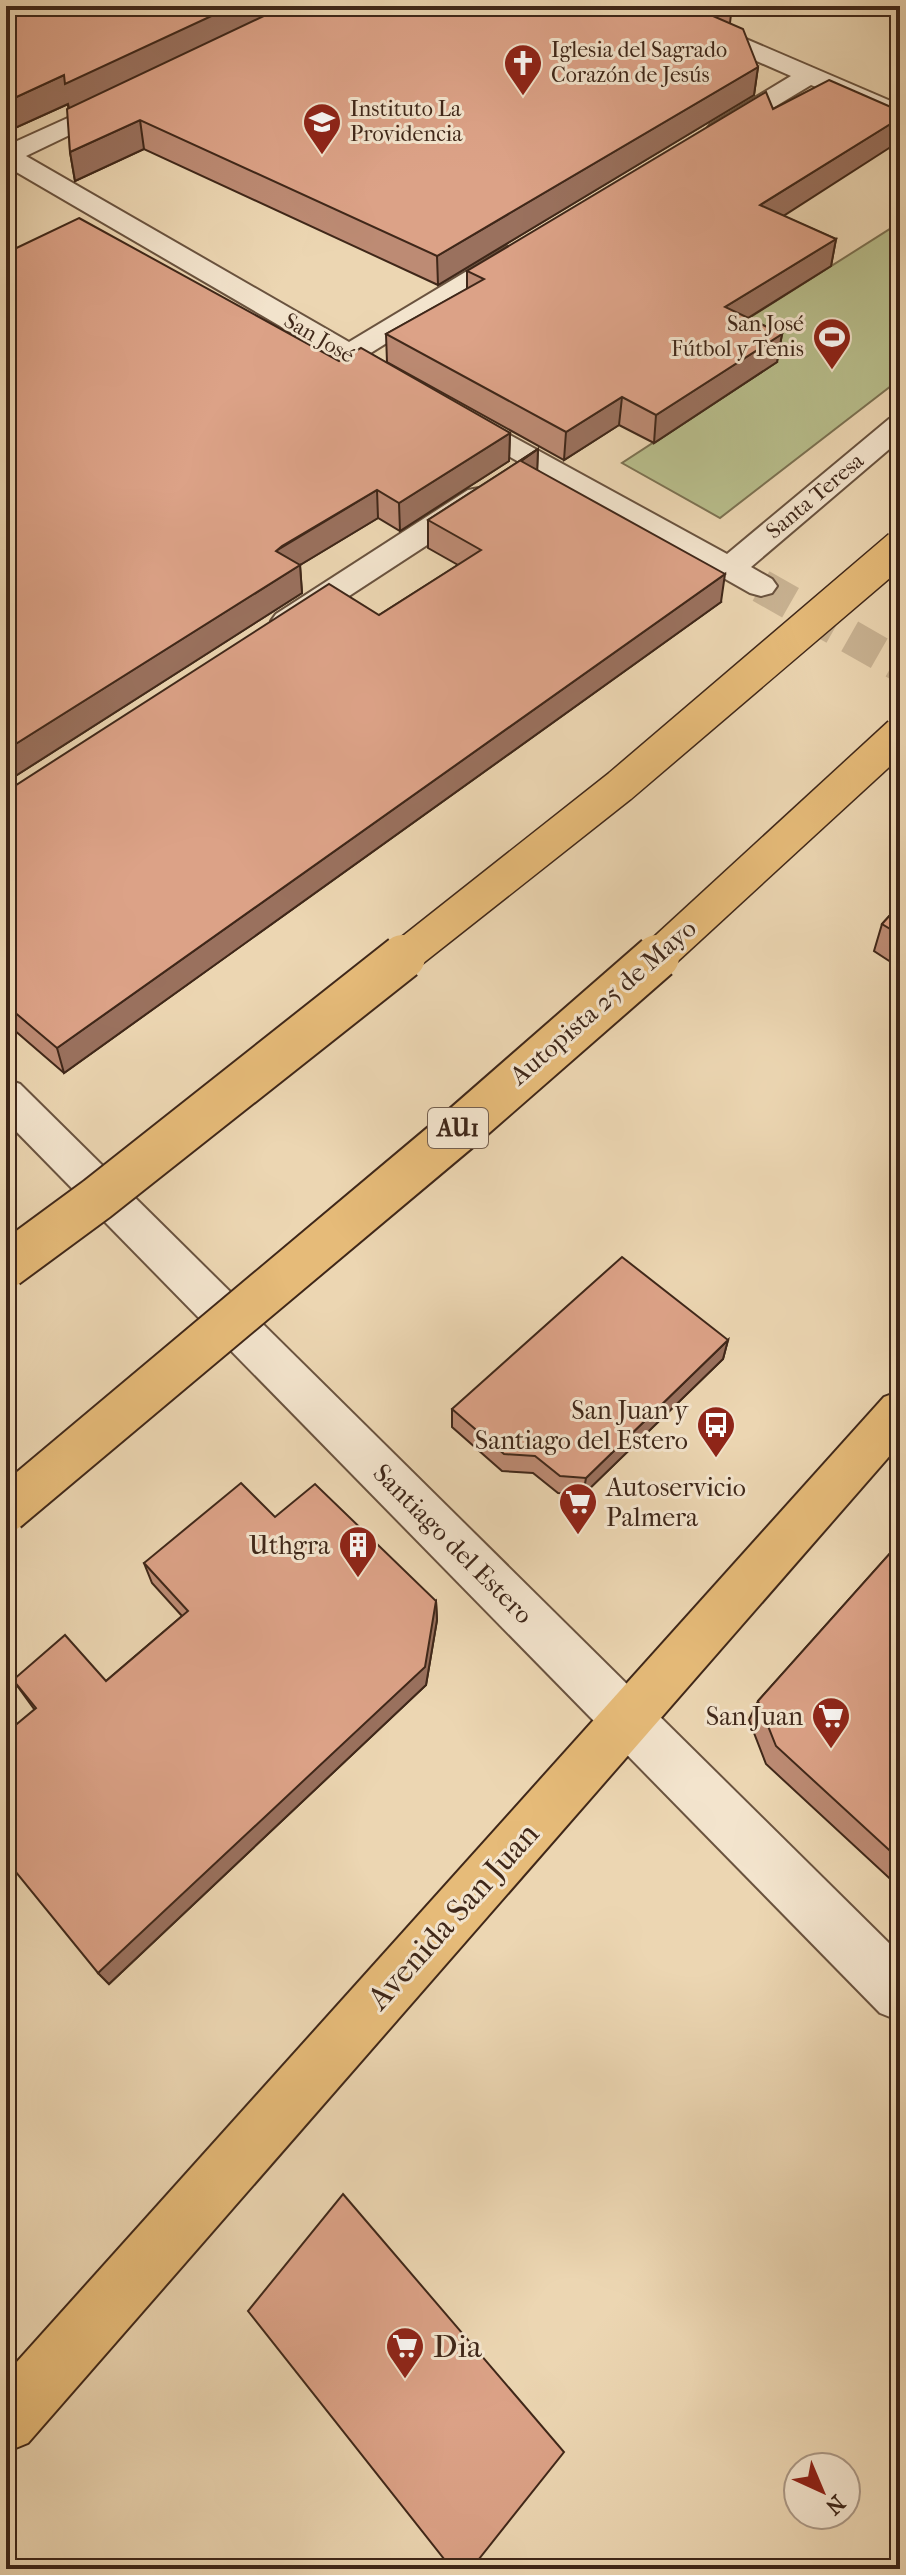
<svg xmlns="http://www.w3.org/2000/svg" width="906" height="2575" font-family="'IM FELL French Canon',serif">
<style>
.green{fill:#b8be8c;stroke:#7c7252;stroke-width:2}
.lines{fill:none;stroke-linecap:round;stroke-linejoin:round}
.minor-tunnel{stroke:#c9b393;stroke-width:34;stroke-dasharray:34 17;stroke-linecap:butt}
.minor-casing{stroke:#6a533f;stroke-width:4}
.major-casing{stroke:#3f2719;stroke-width:4}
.minor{fill:#f3e4cd;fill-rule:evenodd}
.major{fill:#e6bb79;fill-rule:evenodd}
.highway-bridge-far1-casing{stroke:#3f2719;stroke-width:37;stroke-linecap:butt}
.highway-bridge-casing{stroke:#3f2719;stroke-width:48;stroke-linecap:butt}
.highway-bridge-far1{stroke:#e6bb79;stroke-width:34}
.highway-bridge{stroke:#e6bb79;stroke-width:44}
.wall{fill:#bd8b74;stroke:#3f2719;stroke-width:2}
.shaded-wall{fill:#9a715e;stroke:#3f2719;stroke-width:2}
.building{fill:#dca287;stroke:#3f2719;stroke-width:2}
.labels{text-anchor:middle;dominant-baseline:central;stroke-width:6;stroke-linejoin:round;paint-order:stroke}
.far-poi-label{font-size:22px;fill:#3f2719;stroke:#f3e4cd;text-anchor:start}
.far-street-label{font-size:22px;fill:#3f2719;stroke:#f3e4cd}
.shield{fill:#f3e4cd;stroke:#75604f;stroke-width:2}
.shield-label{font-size:24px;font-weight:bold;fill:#3f2719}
.street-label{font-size:26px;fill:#3f2719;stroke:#f3e4cd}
.poi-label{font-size:26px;fill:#3f2719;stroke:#f3e4cd;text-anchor:end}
.near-street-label{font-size:32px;fill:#3f2719;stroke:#f3e4cd}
.near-poi-label{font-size:32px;fill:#3f2719;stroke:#f3e4cd;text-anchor:start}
</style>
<rect width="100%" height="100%" fill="#ecd6b2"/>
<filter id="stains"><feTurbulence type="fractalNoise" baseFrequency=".0025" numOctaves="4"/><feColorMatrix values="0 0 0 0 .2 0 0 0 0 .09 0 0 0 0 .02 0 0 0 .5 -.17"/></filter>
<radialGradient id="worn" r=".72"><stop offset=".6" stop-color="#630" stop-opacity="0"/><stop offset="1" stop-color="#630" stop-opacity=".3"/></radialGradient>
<polygon class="green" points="893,227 900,230 900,379 720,518 622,463 777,362 722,335"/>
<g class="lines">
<polyline class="minor-tunnel" points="761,586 900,665"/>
<g class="minor-casing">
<g id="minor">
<polygon points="639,6 669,6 900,105 900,121 811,85 728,135 710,135 706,130 710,125 791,76 642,11"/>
<polygon points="123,93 132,95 135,100 132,105 26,156 349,342 507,247 527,247 531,253 369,354 410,378 415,384 410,390 390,390 6,166 6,146"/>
<polygon points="457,406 727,554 889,419 900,416 900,440 751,567 772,579 777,586 772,593 761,596 750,593 447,421 442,415 447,409"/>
<polygon points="479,488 490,490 495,497 490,504 300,628 288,632 276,628 271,621 276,614 468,490"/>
<polygon points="6,1079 20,1084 900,1954 900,2021 880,2013 6,1121"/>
</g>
</g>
<g class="major-casing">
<polygon id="major" points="900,1391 900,1444 28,2443 6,2452 6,2374 884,1397"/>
</g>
<use href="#minor" class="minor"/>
<use href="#major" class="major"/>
<g class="highway-bridge-far1-casing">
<g id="highway-bridge-far1">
<polyline points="401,959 620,786 900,547"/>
<polyline points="655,959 900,734"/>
</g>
</g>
<g class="highway-bridge-casing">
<g id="highway-bridge">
<polyline points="6,1266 97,1199 403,957"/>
<polyline points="6,1510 459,1130 657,957"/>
</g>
</g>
<use href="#highway-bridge-far1" class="highway-bridge-far1"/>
<use href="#highway-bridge" class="highway-bridge"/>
</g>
<g class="wall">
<polygon points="6,6 732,6 730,23 758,67 754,95 438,285 144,149 75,181 70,152 68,104 15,128 6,123"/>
<polygon points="783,216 836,239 831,266 748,318 782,334 777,362 654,443 619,425 564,460 387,362 386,334 467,289 467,271"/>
<polygon points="339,361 510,433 509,461 400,531 378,518 300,565 302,593 6,782"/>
<polygon points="538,449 537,470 721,602 64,1073 6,1023 6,789 13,787 379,615 458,565 428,548 428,520"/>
<polygon points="900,904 900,968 874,951 882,924"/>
<polygon points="728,1340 723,1359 583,1495 558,1493 533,1473 502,1471 452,1427 452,1409"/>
<polygon points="275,1517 436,1601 437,1620 426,1685 109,1984 98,1973 34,1709 13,1680 106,1681 182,1616 152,1583 144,1563"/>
<polygon points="900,1542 900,1888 766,1764 749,1720 758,1701"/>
</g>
<g class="shaded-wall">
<polygon points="233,6 295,6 70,112 68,104 15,128 10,100 64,75"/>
<polygon points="758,67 754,95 438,285 437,256"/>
<polygon points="900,118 900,141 757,233 760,205"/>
<polygon points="140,120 144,149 75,181 70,152"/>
<polygon points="836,239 831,266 721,335 725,307"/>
<polygon points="782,334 777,362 654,443 656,415"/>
<polygon points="622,397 619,425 564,460 566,432"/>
<polygon points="510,433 509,461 400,531 399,503"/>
<polygon points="538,449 537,476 521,461"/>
<polygon points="377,490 378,518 285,574 276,551"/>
<polygon points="300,565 302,593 6,782 6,750"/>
<polygon points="725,574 721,602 64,1073 57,1048"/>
<polygon points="728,1340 723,1359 583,1495 586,1478"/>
<polygon points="436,1601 437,1620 426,1685 109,1984 98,1973"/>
</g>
<g class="building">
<polygon points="6,6 233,6 65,84 64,75 10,100 6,98"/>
<polygon points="285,6 690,6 743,29 758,67 437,256 140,120 70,152 67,109"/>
<polygon points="829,80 900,111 900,118 760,205 836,239 725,307 782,334 656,415 622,397 566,432 386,334 484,279 467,271 766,92 773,109"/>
<polygon points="79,218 339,361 361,348 510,433 399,503 377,490 282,546 276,551 300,565 6,750 6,253"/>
<polygon points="538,449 521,461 725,574 57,1048 6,1005 6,789 13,787 329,584 379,615 481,550 428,520"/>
<polygon points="900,904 900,935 882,924"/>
<polygon points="622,1257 728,1340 586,1478 560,1476 535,1456 504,1454 452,1409"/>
<polygon points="241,1483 275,1517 315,1484 436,1601 425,1667 98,1973 6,1860 6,1733 36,1708 13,1680 65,1635 106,1681 188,1611 144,1563"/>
<polygon points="900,1542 900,1860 776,1746 758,1701"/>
<polygon points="343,2194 564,2452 471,2569 452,2569 248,2311"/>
</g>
<defs>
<g id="church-pin" transform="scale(2)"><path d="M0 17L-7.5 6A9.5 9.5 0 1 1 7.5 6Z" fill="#8f2418" stroke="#f3e4cd"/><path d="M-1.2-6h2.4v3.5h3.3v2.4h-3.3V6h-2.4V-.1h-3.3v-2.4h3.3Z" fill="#fff"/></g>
<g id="school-pin" transform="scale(2)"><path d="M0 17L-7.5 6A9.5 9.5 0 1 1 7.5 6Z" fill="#8f2418" stroke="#f3e4cd"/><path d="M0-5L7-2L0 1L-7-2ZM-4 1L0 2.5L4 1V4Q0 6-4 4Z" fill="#fff"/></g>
<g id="stadium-pin" transform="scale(2)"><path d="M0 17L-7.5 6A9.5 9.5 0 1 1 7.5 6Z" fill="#8f2418" stroke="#f3e4cd"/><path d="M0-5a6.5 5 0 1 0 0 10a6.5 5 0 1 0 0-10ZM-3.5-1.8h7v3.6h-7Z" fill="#fff"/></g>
<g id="bus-pin" transform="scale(2)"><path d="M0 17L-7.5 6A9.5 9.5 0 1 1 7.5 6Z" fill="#8f2418" stroke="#f3e4cd"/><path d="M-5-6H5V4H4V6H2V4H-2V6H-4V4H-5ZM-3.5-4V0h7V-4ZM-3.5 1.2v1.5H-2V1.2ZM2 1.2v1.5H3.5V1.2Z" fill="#fff"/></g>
<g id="supermarket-pin" transform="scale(2)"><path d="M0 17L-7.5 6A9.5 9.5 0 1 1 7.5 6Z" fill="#8f2418" stroke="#f3e4cd"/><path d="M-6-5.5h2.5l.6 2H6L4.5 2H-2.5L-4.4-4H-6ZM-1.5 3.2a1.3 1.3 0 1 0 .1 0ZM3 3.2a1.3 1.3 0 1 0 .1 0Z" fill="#fff"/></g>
<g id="building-pin" transform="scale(2)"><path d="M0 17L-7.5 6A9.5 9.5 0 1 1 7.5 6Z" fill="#8f2418" stroke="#f3e4cd"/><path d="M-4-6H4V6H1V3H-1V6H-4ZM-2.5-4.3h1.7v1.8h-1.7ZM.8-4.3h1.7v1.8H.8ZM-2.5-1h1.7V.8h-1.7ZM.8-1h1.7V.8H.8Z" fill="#fff"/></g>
</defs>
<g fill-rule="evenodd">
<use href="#church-pin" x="523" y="63"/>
<use href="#school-pin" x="322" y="122"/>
<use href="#stadium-pin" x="832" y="337"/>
<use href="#bus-pin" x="716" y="1425"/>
<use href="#supermarket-pin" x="578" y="1502"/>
<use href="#building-pin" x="358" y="1545"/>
<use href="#supermarket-pin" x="831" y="1716"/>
<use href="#supermarket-pin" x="405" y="2346"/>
</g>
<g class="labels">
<g class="far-poi-label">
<text x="551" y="50">Iglesia del Sagrado<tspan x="551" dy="25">Corazón de Jesús</tspan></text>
<text x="350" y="109">Instituto La<tspan x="350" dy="25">Providencia</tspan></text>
<text x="804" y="324" text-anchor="end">San José<tspan x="804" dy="25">Fútbol y Tenis</tspan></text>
</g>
<g class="far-street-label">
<text transform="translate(319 338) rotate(30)">San José</text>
<text transform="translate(815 496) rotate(-40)">Santa Teresa</text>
</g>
<rect class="shield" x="428" y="1108" width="60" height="40" rx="6"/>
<g class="shield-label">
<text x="458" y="1128">AU1</text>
</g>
<g class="street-label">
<text transform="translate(603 1002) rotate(-41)">Autopista 25 de Mayo</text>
<text transform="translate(453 1544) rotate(45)">Santiago del Estero</text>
</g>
<g class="poi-label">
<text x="688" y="1410">San Juan y<tspan x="688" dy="30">Santiago del Estero</tspan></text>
<text x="606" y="1487" text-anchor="start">Autoservicio<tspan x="606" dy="30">Palmera</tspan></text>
<text x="330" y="1545">Uthgra</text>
<text x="803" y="1716">San Juan</text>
</g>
<g class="near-street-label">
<text transform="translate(453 1916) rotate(-48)">Avenida San Juan</text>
</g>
<g class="near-poi-label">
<text x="433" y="2346">Dia</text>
</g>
</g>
<rect width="906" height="2575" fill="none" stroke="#ecd6b2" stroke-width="32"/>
<rect x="8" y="8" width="890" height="2559" fill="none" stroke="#3f2719" stroke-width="4"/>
<rect x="16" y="16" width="874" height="2543" fill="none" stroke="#3f2719" stroke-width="2"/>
<g transform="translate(822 2491) rotate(136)"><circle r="38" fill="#f3e4cd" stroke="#ab9885" stroke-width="2"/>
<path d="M0-6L14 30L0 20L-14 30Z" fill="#8f2418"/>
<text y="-12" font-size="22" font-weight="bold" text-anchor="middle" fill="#3f2719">N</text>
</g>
<rect width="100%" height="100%" filter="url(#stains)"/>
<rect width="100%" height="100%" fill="url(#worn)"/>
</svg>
